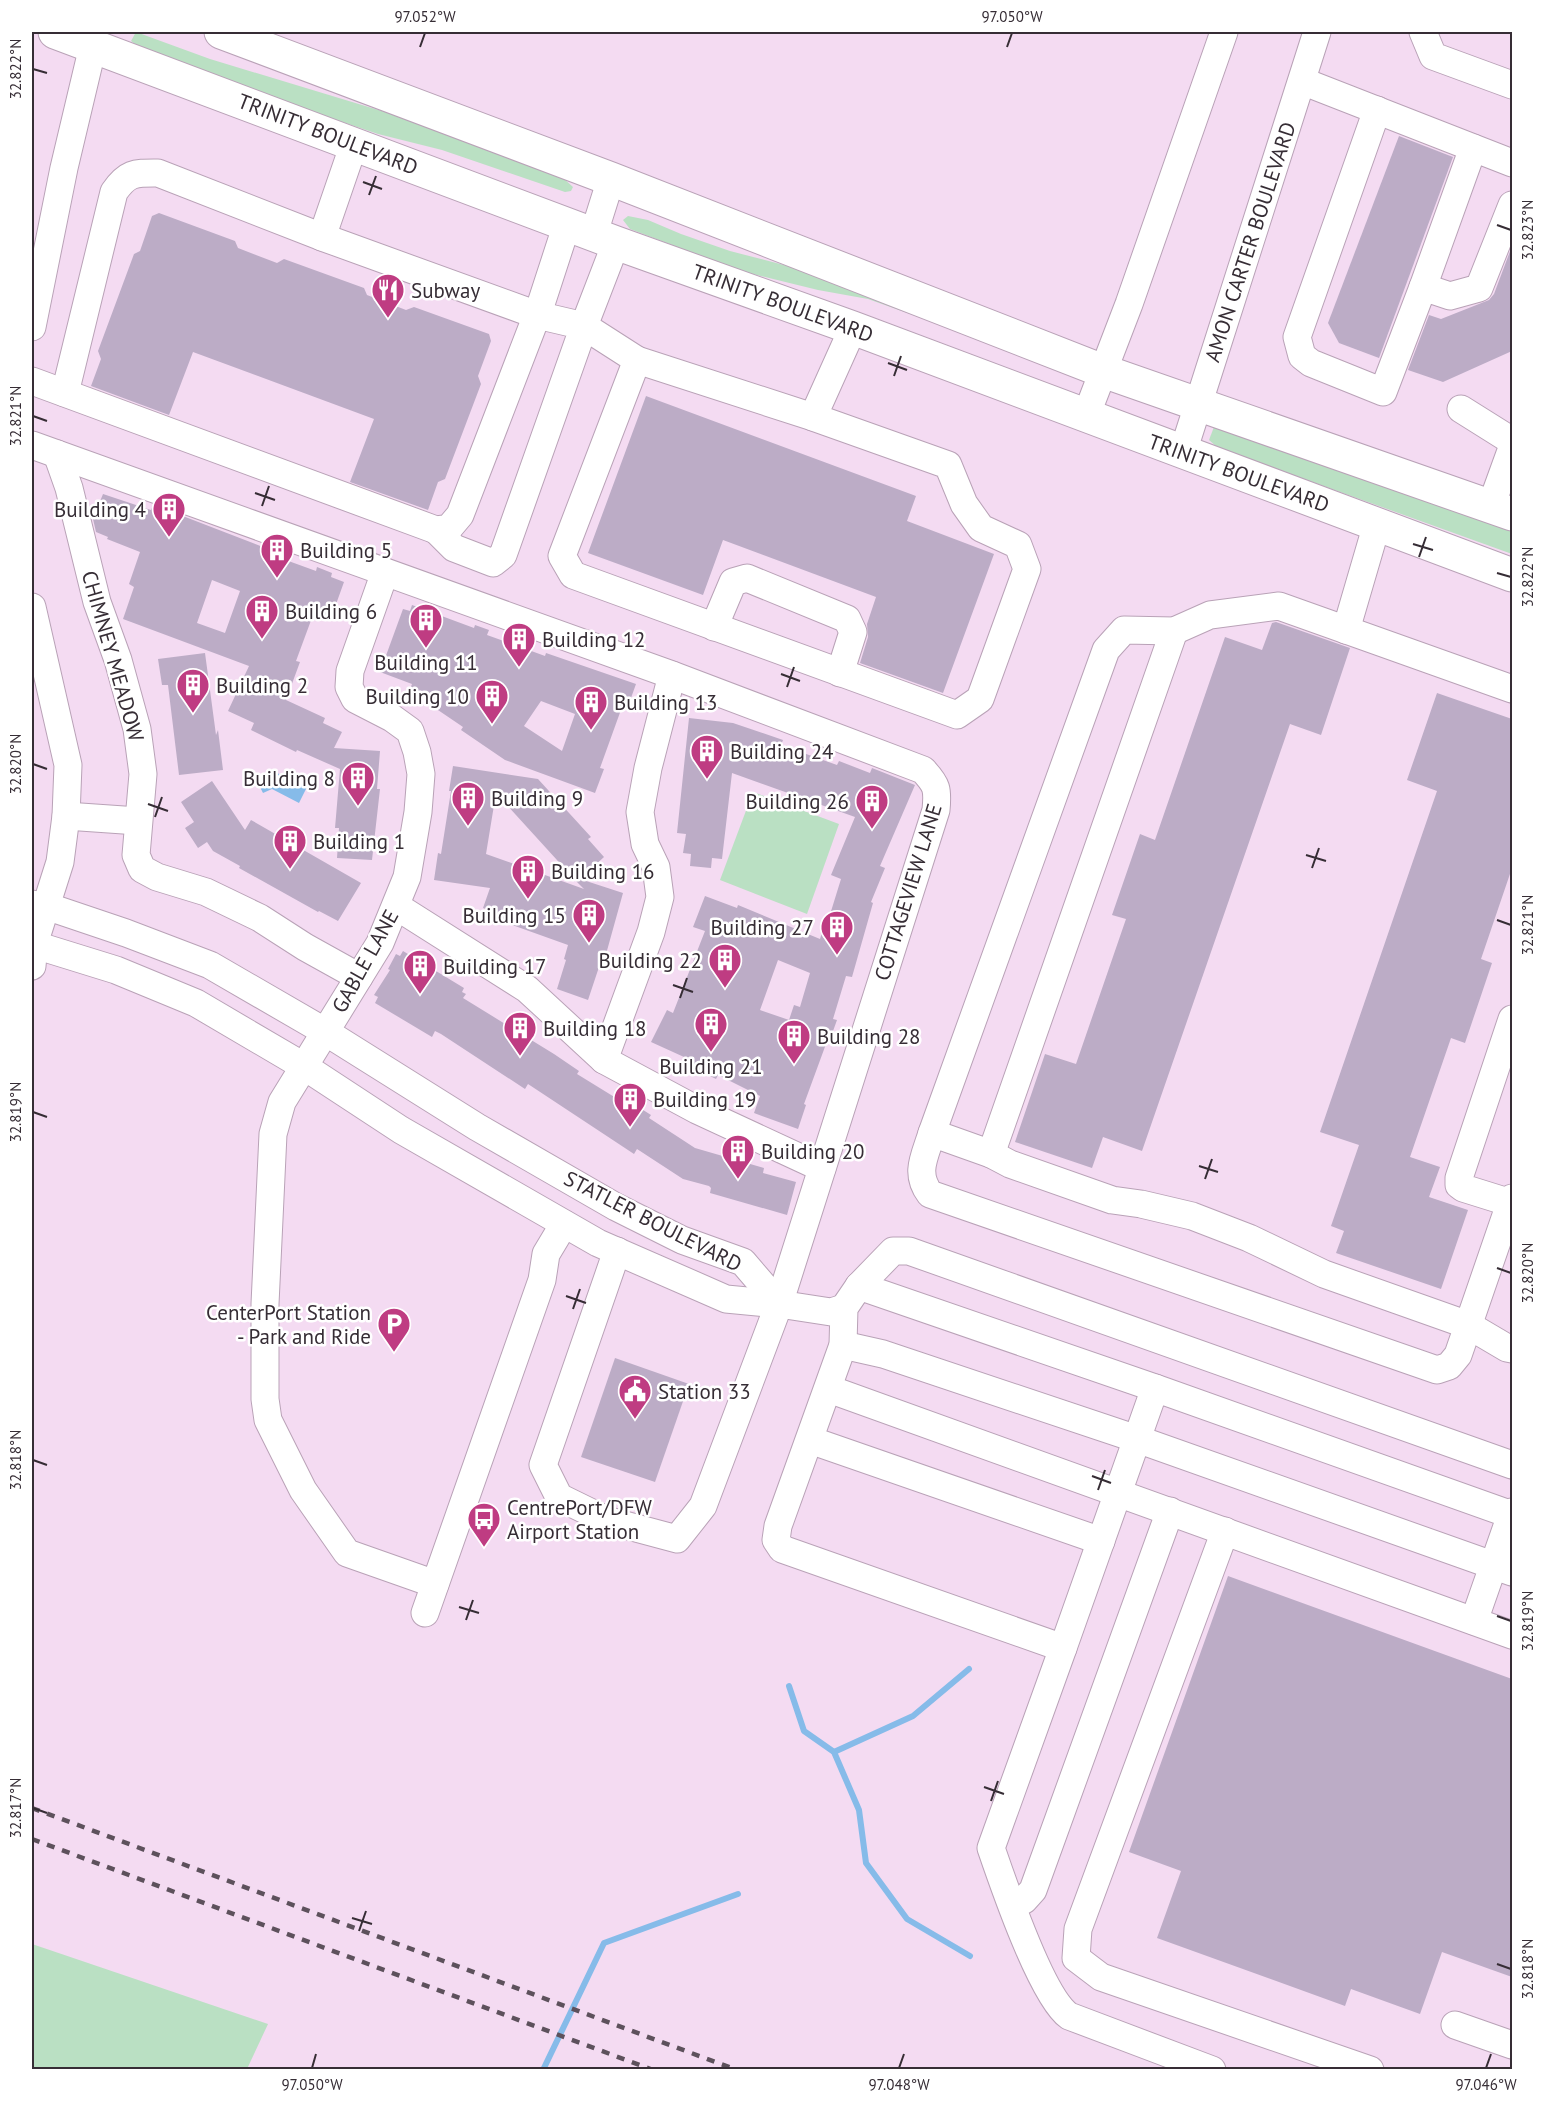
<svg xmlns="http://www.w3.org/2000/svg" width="1544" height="2101" font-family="'PT Sans',sans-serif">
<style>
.green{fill:#bae0c3}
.water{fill:#86bbe9}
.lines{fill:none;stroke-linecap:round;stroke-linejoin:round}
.stream{stroke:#86bbe9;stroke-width:6}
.building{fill:#bcacc6;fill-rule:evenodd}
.minor-casing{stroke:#b9a2b7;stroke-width:29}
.major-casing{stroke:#b9a2b7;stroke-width:35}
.minor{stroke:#fff;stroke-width:27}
.major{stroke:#fff;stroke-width:33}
.rail{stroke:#5d515c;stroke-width:4.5;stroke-dasharray:8 8;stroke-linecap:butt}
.ticks{fill:none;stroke:#362d35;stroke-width:2}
.labels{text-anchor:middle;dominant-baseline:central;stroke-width:5;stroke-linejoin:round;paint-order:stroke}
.street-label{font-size:21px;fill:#362d35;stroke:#fff}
.poi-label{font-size:21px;fill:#362d35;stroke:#fff;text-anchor:start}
.neatline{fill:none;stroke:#362d35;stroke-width:2}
.ticks-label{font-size:15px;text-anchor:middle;fill:#362d35}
</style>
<rect width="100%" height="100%" fill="#f4dbf2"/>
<g class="green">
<polygon points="136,32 210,59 395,115 562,177 573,187 571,191 565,192 442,150 378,134 286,103 140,48 131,41"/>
<polygon points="628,216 648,220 681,234 730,251 834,278 1067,370 868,299 818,290 740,271 630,229 623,220"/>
<polygon points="1217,419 1512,528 1512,554 1218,448 1209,440"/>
<polygon points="753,792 839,824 807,914 720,880"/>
<polygon points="32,1944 268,2024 247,2069 32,2069"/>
</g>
<polygon class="water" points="277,773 307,787 299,803 272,789 263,793 258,783"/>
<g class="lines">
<g class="stream">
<polyline points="789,1686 804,1731 834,1752 859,1810 866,1863 907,1919 970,1956"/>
<polyline points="834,1752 913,1716 969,1669"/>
<polyline points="543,2070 604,1943 738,1894"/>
</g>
</g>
<g class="building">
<polygon points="1399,136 1453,157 1379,358 1339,343 1328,323"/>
<polygon points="159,213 235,241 238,248 277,263 284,259 364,288 367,295 406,310 414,307 489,334 491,341 478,376 481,384 445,479 438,482 428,510 350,482 374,419 193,352 169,415 91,386 101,359 98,351 134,254 140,251 152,216"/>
<polygon points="1512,246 1512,351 1443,382 1408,370 1429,315 1441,319 1489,300 1494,294"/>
<polygon points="646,396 916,496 907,521 994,554 943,693 860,663 868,637 867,624 876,597 723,540 703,595 588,553"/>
<path d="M103,494L151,510L153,505L175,513L263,547L261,551L316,571L317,567L332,573L331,577L344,582L330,621L313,615L296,661L300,662L286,700L325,718L323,723L342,732L334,748L380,751L377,789H380L372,860L337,858L339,828H335L340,769L297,750L296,752L251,730L254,723L228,711L249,666L123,619L134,587L129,584L140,552L107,539L108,537L96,532L93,519ZM212,580L240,591L225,633L197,623Z"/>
<path d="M412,605L474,628L475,625L489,630L487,635L545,656L546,653L636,684L627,709L622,707L600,768L604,769L595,793L505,760L461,730L463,727L435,708L440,700L410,689L412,684L380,672L403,609L410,611ZM541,701L575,714L562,751L524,726Z"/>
<polygon points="1276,622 1350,648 1321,735 1290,724 1142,1151 1103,1137 1092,1168 1015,1142 1045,1054 1076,1064 1126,919 1112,915 1140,834 1155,840 1225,637 1262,650 1272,623"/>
<polygon points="205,653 216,735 218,730 223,770 179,775 168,685 162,685 158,659"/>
<polygon points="1437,693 1512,719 1512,868 1481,959 1492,963 1465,1043 1451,1038 1410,1157 1440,1167 1429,1197 1468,1210 1441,1289 1336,1253 1344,1231 1331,1226 1359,1145 1320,1132 1437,791 1407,780"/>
<path d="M689,718L733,723L783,740L781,745L837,765L839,761L870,773L872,768L915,785L880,866L885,868L871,902L873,903L852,977L846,976L833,1019L837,1020L828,1045L826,1044L804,1104L806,1105L798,1129L754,1113L760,1096L718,1075L716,1079L682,1062L684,1057L651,1042L667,1010L673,1013L705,931L693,927L705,896L737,908L738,905L820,939L826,920L828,921L841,879L831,875L855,817L732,773L722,859L712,858L711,868L690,866L691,854L683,853L686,834L677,833ZM778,960L810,973L800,1007L794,1005L789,1020L760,1010Z"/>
<path d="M453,766L538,779L591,837L588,839L604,857L580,879L623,893L603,965L600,964L588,1000L557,989L566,960L564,959L568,945L484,915L486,909L483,908L490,888L434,880L438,853L441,854L451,791H449ZM496,793L577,882L584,889L486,854Z"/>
<polygon points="212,781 245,830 251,820 361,883 338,921 319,911 318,912 239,868 240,866 213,851 207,842 198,848 185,828 194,822 181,802"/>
<polygon points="403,951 464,988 462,992 466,994 463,998 554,1054 579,1071 577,1074 616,1098 618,1094 651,1115 649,1118 695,1148 764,1168 763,1173 796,1182 787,1215 710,1193 711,1188 709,1186 683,1179 637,1149 634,1154 528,1084 525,1089 441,1034 435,1031 432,1037 375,1003 378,997 374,995 390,970 388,969 396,954 400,956"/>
<polygon points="615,1358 689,1384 655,1482 581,1457"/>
<polygon points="1228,1576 1512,1679 1512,1977 1442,1952 1420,2014 1351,1989 1345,2006 1157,1938 1181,1871 1129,1852"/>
</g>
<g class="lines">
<g class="minor-casing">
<g id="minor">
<polyline points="1423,32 1433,56 1512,85"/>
<polyline points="1302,81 1512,163"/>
<polyline points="1377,110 1297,337 1302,356 1311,363 1383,392 1423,287 1450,296 1479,288 1512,205"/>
<polyline points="594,233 611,179"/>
<polyline points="322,237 354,144"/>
<polyline points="616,243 584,326 637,360 562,556 573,575 957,715 980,699 1027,569 1018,545 981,528 964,504 948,465 813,417 853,328"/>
<polyline points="1423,287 1473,148"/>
<polyline points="32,327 64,168 93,46"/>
<polyline points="637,360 813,417"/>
<polyline points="32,381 436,530 449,528 460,515 540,307 567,224"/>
<path d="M65,393L114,192C128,172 135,173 158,173L322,237L537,315L584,326L503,555L493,563L454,548L436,530"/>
<polyline points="1461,409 1512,441"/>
<polyline points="1086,416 1129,304 1224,32"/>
<path d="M32,445L672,675L923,770C937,785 938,789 936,810L779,1304L703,1506L677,1539L606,1520L559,1497L543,1465L617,1251"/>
<polyline points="1183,452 1317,32"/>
<polyline points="57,454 69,488 97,602 118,660 137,729 143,774 136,855 142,869 157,877 206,892 260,918 305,947 359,977"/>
<polyline points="1491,506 1512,448"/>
<polyline points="385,572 350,671 349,687 355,699 392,718 410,731 417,752 421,774 418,812 407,877 380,943 282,1102 273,1134 265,1304 265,1399 268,1420 303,1490 347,1553 435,1584"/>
<polyline points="32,607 68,765 66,816 60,862 34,944 32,966"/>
<polyline points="714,627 733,582 747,578 847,619 853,632 840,673"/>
<polyline points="1346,630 1377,524"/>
<path d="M1512,689L1279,606L1210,615L1174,631L1124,630L1106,650L932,1133C925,1156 914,1173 930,1194L1437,1370L1449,1366L1458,1355L1512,1198"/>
<polyline points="66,816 138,821"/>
<polyline points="32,904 46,906 126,933 210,965 324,1031 477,1127 616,1207 682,1240 743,1262 779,1304"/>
<polyline points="396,906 527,989 604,1060 697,1110 822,1168"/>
<polyline points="32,944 116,970 196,1003 305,1067 401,1130 598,1243 726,1299 779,1304 831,1312 844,1308"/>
<polyline points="604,1060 651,932 660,897 656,867 645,844 640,812 648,768 672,675"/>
<polyline points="932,1133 991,1154 1174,631"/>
<polyline points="991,1154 1010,1164 1112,1200 1141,1204 1192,1216 1249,1238 1324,1274 1468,1325 1507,1348 1512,1349"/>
<polyline points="1511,1203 1463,1188 1459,1185 1459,1178 1512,1019"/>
<polyline points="859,1286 1155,1388"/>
<polyline points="843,1345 883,1354 1137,1439 1512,1572"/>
<polyline points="829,1389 1512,1635"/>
<polyline points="810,1440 1101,1541"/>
<polyline points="1225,1531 1078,1929 1076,1958 1101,1977 1370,2070"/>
<polyline points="425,1613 542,1280 546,1254 564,1224"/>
<polyline points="1474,1621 1512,1512"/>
<polyline points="1063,1648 1155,1388 1512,1515"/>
<polyline points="1013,1906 1024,1900 1033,1890 1170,1511"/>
<polyline points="1455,2025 1512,2045"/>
<path d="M1212,2070L1069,2016C1042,1997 1003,1883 991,1848L1063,1648L782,1549L776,1540L778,1526L843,1345L844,1308L859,1286L893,1251H909L1512,1465"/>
</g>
</g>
<g class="major-casing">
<g id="major">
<polyline points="55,32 616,243 853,328 1512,575"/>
<polyline points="221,32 611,179 1103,371 1512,514"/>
</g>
</g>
<use href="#minor" class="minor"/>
<use href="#major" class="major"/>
<g class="rail">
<polyline points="32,1808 737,2070"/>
<polyline points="32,1839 653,2070"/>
</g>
</g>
<path class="ticks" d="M420,47L425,33M1007,47L1012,33M33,69L47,73M363,182L382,189M369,195L376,176M1497,225L1511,230M888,363L907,370M894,376L901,356M33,416L47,421M255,493L275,500M262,506L269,486M1413,544L1433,550M1419,557L1426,537M1497,573L1511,577M781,674L800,681M787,687L794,667M33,764L47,769M148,804L168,811M155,817L162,797M1306,855L1326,861M1312,868L1319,848M1497,920L1511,925M673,985L693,992M680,998L687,978M33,1112L47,1117M1199,1166L1218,1172M1205,1179L1212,1159M1497,1268L1511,1273M566,1296L586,1303M573,1309L580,1289M33,1460L47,1465M1092,1476L1111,1483M1098,1490L1105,1470M459,1607L479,1613M1497,1616L1511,1621M466,1620L473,1600M984,1787L1004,1794M991,1801L998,1781M33,1808L47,1813M352,1918L372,1924M359,1931L366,1911M1497,1964L1511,1969M312,2068L316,2054M899,2068L904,2054M1486,2068L1491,2054"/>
<defs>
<g id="restaurant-pin" transform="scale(1.725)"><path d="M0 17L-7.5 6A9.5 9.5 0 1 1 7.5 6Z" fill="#bf3c82" stroke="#fff"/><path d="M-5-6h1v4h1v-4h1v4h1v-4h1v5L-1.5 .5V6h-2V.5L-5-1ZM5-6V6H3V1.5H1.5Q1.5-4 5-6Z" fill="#fff"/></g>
<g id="building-pin" transform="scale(1.725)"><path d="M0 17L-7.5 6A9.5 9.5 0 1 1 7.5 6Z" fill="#bf3c82" stroke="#fff"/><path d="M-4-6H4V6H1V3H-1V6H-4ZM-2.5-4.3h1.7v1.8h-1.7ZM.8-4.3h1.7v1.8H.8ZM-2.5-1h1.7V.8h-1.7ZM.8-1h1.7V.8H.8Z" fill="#fff"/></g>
<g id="parking-pin" transform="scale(1.725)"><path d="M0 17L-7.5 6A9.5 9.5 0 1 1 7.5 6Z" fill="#bf3c82" stroke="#fff"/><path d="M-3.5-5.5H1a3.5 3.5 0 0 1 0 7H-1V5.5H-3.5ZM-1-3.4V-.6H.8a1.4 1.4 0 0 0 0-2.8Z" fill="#fff"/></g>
<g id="civic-pin" transform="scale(1.725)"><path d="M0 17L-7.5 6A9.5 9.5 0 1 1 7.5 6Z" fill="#bf3c82" stroke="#fff"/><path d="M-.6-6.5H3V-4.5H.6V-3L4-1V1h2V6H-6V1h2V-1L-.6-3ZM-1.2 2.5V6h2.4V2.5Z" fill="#fff"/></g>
<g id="bus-pin" transform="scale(1.725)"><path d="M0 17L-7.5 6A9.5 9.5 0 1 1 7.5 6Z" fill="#bf3c82" stroke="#fff"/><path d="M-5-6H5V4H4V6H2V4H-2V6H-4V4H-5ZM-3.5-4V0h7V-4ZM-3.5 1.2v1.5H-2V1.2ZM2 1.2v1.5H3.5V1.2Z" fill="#fff"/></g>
</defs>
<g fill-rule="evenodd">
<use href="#restaurant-pin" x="388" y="290"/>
<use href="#building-pin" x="169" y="509"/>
<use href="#building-pin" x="277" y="550"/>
<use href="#building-pin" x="262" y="611"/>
<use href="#building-pin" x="426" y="620"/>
<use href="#building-pin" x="519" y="639"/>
<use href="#building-pin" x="193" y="685"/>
<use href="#building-pin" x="492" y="696"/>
<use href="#building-pin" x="591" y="702"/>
<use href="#building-pin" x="707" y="751"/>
<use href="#building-pin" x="358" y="778"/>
<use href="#building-pin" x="468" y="798"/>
<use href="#building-pin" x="872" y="801"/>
<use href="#building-pin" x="290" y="841"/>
<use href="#building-pin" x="528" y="871"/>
<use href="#building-pin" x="589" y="915"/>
<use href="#building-pin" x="837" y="927"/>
<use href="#building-pin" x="725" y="960"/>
<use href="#building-pin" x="420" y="966"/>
<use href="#building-pin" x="711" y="1024"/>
<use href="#building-pin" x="520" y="1028"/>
<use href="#building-pin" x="794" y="1036"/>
<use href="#building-pin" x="630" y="1099"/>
<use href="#building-pin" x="738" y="1151"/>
<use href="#parking-pin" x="394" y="1324"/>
<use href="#civic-pin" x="635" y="1391"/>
<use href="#bus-pin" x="484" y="1519"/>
</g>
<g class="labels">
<g class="street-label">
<text transform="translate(328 134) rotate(21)">TRINITY BOULEVARD</text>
<text transform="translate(1250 242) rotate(-72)">AMON CARTER BOULEVARD</text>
<text transform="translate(783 303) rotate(20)">TRINITY BOULEVARD</text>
<text transform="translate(1239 473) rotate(20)">TRINITY BOULEVARD</text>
<text transform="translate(113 656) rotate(74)">CHIMNEY MEADOW</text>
<text transform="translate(908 892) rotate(-73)">COTTAGEVIEW LANE</text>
<text transform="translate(365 961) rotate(-61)">GABLE LANE</text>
<text transform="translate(653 1221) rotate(27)">STATLER BOULEVARD</text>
</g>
<g class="poi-label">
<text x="411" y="290">Subway</text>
<text x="146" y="509" text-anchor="end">Building 4</text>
<text x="300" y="550">Building 5</text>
<text x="285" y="611">Building 6</text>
<text x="542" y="639">Building 12</text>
<text x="426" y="662" text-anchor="middle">Building 11</text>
<text x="216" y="685">Building 2</text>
<text x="469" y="696" text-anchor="end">Building 10</text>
<text x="614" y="702">Building 13</text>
<text x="730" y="751">Building 24</text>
<text x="335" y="778" text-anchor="end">Building 8</text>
<text x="491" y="798">Building 9</text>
<text x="849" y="801" text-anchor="end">Building 26</text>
<text x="313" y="841">Building 1</text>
<text x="551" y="871">Building 16</text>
<text x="566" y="915" text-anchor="end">Building 15</text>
<text x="814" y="927" text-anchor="end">Building 27</text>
<text x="702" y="960" text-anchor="end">Building 22</text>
<text x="443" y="966">Building 17</text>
<text x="543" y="1028">Building 18</text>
<text x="817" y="1036">Building 28</text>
<text x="711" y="1066" text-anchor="middle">Building 21</text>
<text x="653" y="1099">Building 19</text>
<text x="761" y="1151">Building 20</text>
<text x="371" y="1312" text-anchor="end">CenterPort Station<tspan x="371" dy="24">- Park and Ride</tspan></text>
<text x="658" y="1391">Station 33</text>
<text x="507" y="1507">CentrePort/DFW<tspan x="507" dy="24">Airport Station</tspan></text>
</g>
</g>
<rect width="1544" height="2101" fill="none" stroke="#ffffff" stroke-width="66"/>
<rect x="33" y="33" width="1478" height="2035" class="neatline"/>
<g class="ticks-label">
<text x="425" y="22">97.052°W</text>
<text x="1012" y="22">97.050°W</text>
<text transform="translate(16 69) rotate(-90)" y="5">32.822°N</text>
<text transform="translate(1528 230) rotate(-90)" y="5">32.823°N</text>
<text transform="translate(16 416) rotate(-90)" y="5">32.821°N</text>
<text transform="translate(1528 577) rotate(-90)" y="5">32.822°N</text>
<text transform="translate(16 764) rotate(-90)" y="5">32.820°N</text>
<text transform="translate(1528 925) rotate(-90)" y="5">32.821°N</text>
<text transform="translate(16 1112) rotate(-90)" y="5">32.819°N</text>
<text transform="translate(1528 1273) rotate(-90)" y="5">32.820°N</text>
<text transform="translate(16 1460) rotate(-90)" y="5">32.818°N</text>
<text transform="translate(1528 1621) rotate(-90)" y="5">32.819°N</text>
<text transform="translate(16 1808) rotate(-90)" y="5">32.817°N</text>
<text transform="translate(1528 1969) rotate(-90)" y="5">32.818°N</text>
<text x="312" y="2090">97.050°W</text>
<text x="899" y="2090">97.048°W</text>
<text x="1486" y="2090">97.046°W</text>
</g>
</svg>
